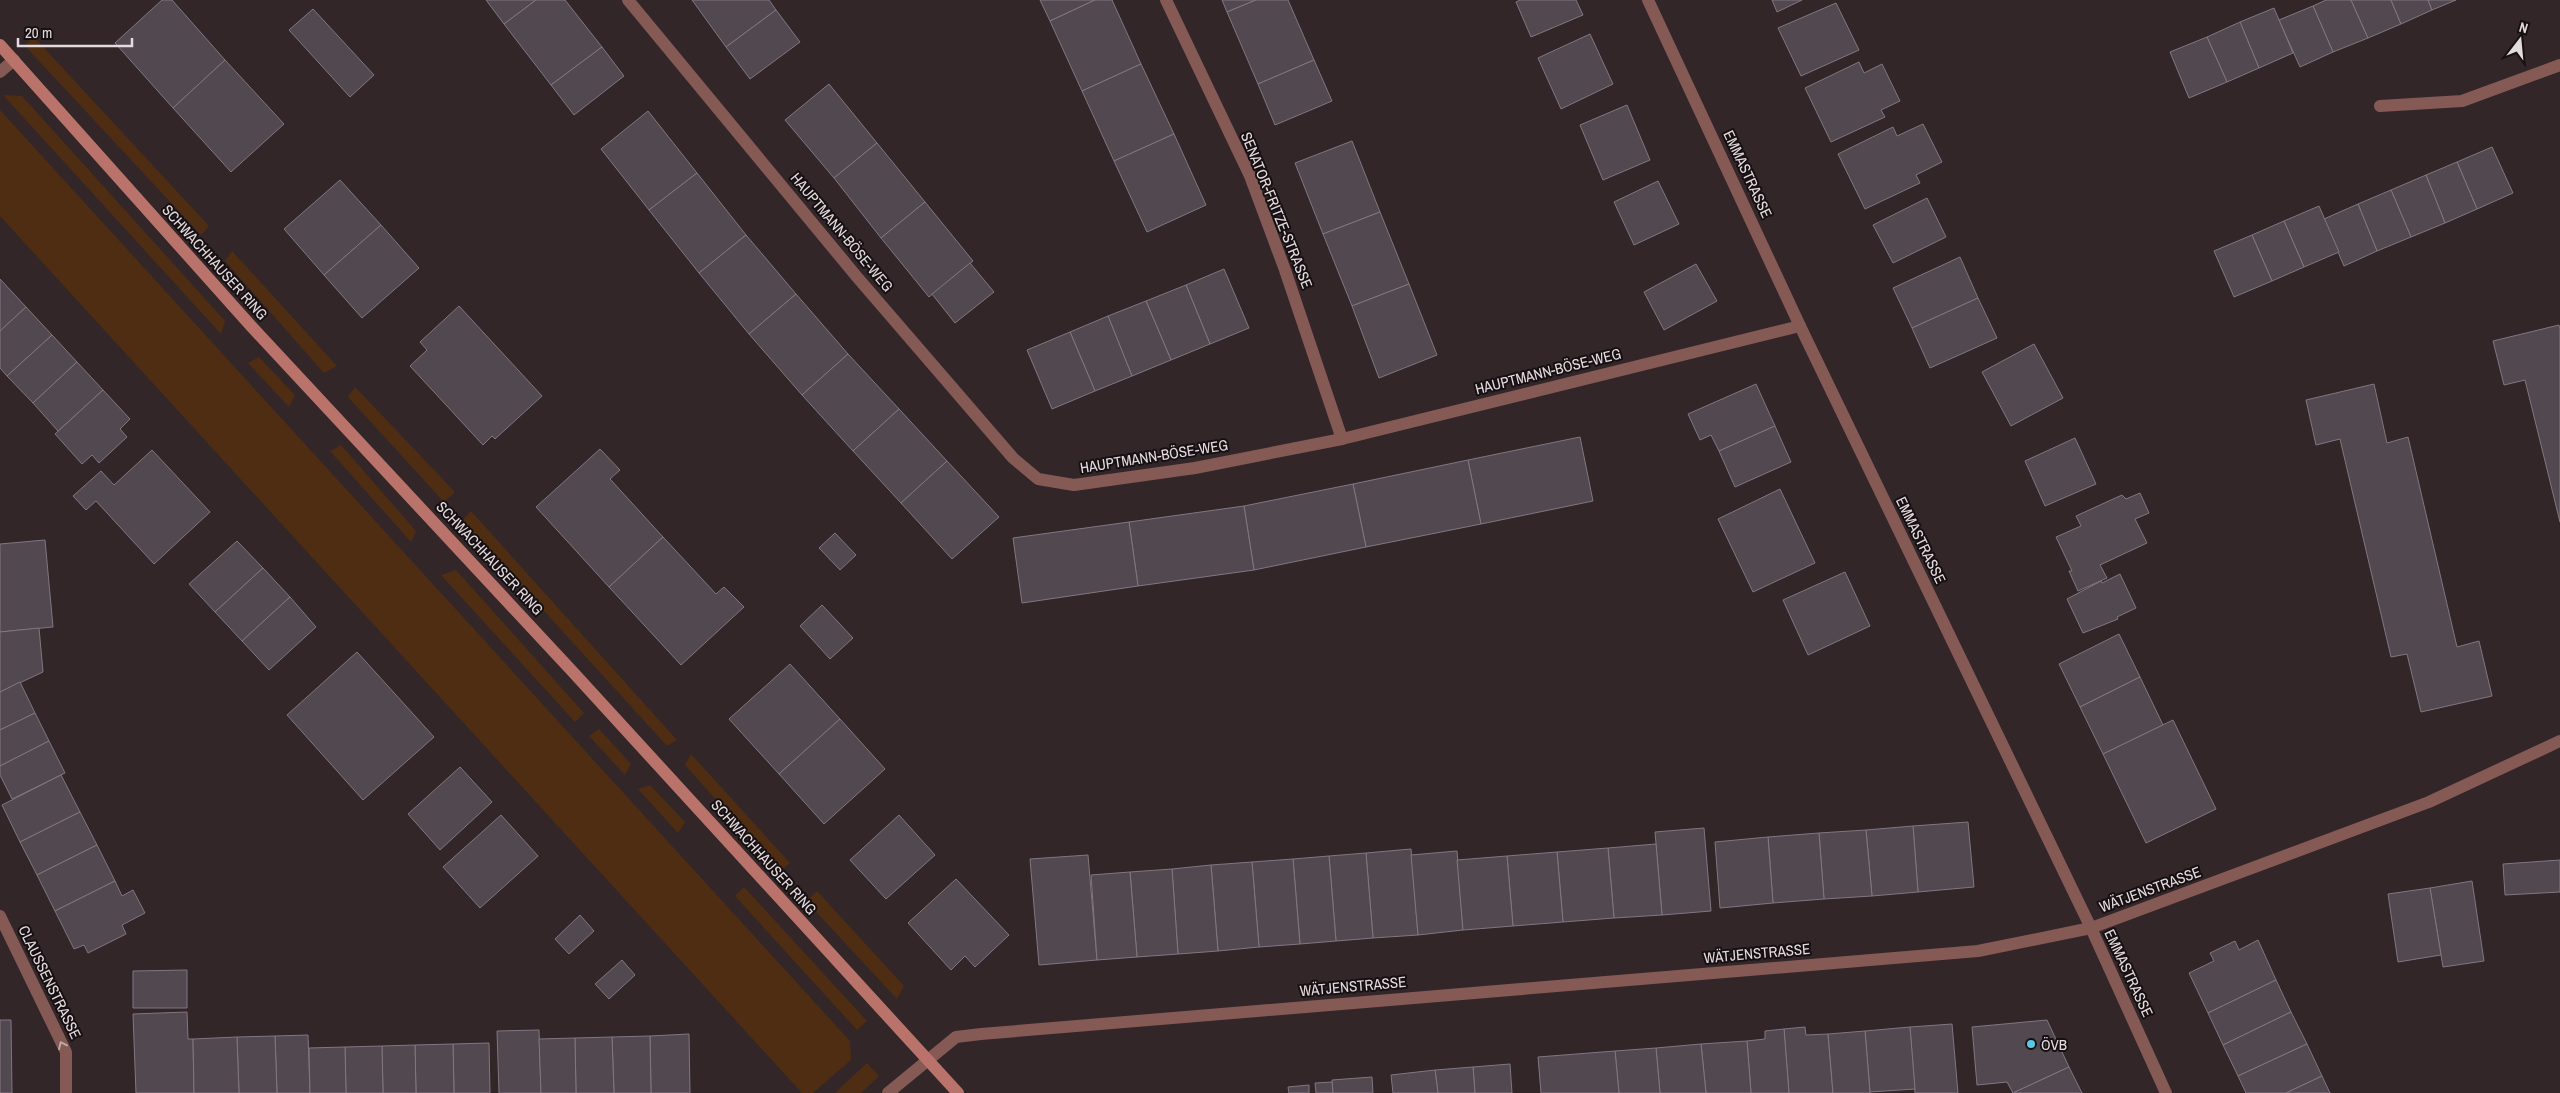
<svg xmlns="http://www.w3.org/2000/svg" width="2560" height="1093" font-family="'Archivo Narrow',sans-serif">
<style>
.green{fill:#4e2d13}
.building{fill:#524850;stroke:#827780}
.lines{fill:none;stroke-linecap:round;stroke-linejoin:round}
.minor{stroke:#855954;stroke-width:12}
.secondary{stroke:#b9736a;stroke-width:12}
.oneway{stroke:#bea7a7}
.poi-dot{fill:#58c9e3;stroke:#161012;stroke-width:2}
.labels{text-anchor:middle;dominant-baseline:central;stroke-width:4;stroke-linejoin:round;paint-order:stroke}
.street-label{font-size:15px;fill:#e4dbde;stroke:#161012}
.poi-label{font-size:15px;fill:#e4dbde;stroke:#161012;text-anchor:start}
</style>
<rect width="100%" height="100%" fill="#322629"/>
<g class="green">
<polygon points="33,36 209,226 201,235 25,46"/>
<polygon points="3,95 22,96 225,321 221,334"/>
<polygon points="0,110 850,1041 851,1060 813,1093 802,1093 0,216"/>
<polygon points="232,251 337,366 324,373 225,261"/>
<polygon points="259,357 295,395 289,407 248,363"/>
<polygon points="355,387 455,492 444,502 348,397"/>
<polygon points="341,445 416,531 411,542 330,451"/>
<polygon points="471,511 677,740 667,746 462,521"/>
<polygon points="456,570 584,713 575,722 441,575"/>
<polygon points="599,729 631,764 625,775 589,736"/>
<polygon points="691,754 790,863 780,871 685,765"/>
<polygon points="650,785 685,822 678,833 638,789"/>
<polygon points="744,887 867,1021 857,1030 735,896"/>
<polygon points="817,891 904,986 897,999 806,901"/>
<polygon points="867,1063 879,1076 861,1093 835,1093"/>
</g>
<g class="building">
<polygon points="162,0 172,0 225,60 173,108 115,43"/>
<polygon points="486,0 536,0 504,24"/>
<polygon points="536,0 565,0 602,47 551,85 504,24"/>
<polygon points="692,0 769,0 776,10 726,47"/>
<polygon points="1040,0 1095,0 1050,21"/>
<polygon points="1095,0 1112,0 1141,64 1082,91 1050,21"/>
<polygon points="1222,0 1256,0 1227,12"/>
<polygon points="1256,0 1288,0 1314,60 1258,84 1227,12"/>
<polygon points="1520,0 1576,0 1583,15 1531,37 1516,2"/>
<polygon points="1772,0 1802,0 1777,12"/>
<polygon points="2326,0 2351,0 2368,38 2333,52 2313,6"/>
<polygon points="2351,0 2391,0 2401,24 2368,38"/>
<polygon points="2391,0 2428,0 2432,10 2401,24"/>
<polygon points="2428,0 2456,0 2432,10"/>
<polygon points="1836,3 1859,50 1801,76 1778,28"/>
<polygon points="2313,6 2333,52 2300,67 2279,20"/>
<polygon points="2274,8 2293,53 2259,68 2240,22"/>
<polygon points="313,9 374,75 350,97 289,30"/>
<polygon points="776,10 800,42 750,79 726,47"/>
<polygon points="2240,22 2259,68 2227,82 2207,37"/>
<polygon points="1590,34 1613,84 1561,109 1538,58"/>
<polygon points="2207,37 2227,82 2189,98 2170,52"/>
<polygon points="602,47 624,76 574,115 551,85"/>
<polygon points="225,60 284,124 231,172 173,108"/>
<polygon points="1314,60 1332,101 1275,125 1258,84"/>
<polygon points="1859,62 1864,73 1882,64 1900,101 1881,110 1885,117 1831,142 1805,88"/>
<polygon points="1141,64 1174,134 1114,161 1082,91"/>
<polygon points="829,84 877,143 834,178 785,120"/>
<polygon points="1627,105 1650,160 1603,180 1580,125"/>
<polygon points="648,111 697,173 649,210 601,149"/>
<polygon points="1923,124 1942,162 1916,175 1920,183 1865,209 1838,154 1893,127 1897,136"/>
<polygon points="1174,134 1206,205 1147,232 1114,161"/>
<polygon points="1352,141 1380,212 1323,234 1295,163"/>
<polygon points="877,143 925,202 881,238 834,178"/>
<polygon points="2492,147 2513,193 2477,209 2457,162"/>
<polygon points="2457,162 2477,209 2445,223 2426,175"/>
<polygon points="697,173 746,235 699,273 649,210"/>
<polygon points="2426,175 2445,223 2411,237 2391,190"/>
<polygon points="340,180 381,225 324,275 284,229"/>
<polygon points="1658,181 1679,224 1634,245 1614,202"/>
<polygon points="2391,190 2411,237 2377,251 2358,204"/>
<polygon points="1927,198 1946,237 1893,263 1873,225"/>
<polygon points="925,202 973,261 929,297 881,238"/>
<polygon points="2358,204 2377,251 2344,266 2324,219"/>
<polygon points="2319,206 2339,252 2304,267 2284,221"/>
<polygon points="1380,212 1409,284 1352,306 1323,234"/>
<polygon points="2284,221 2304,267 2272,281 2252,235"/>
<polygon points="381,225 419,268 362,318 324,275"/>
<polygon points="746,235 796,294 749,334 699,273"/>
<polygon points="2252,235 2272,281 2234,297 2214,251"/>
<polygon points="1960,257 1978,298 1912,328 1893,288"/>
<polygon points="970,263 994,292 955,323 932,294"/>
<polygon points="1696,264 1717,301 1664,330 1644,292"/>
<polygon points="1224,269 1249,328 1210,344 1186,285"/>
<polygon points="0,279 26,307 0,331"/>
<polygon points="1409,284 1437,355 1379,378 1352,306"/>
<polygon points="1186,285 1210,344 1171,360 1146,301"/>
<polygon points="796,294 848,354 802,395 749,334"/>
<polygon points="1978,298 1997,338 1930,368 1912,328"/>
<polygon points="1146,301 1171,360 1132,376 1108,316"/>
<polygon points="459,306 542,396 495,439 492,436 483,445 410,366 427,350 420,342"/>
<polygon points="26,307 52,335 7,376 0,368 0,331"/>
<polygon points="1108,316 1132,376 1095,391 1070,332"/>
<polygon points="2559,325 2560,329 2560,522 2525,380 2504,385 2493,341"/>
<polygon points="1070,332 1095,391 1052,409 1027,350"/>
<polygon points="52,335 77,362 33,403 7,376"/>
<polygon points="2034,344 2063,398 2011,426 1982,372"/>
<polygon points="848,354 899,409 853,451 802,395"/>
<polygon points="77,362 103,390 58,431 33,403"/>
<polygon points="1756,384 1775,426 1719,451 1711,435 1700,440 1688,414"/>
<polygon points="2374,384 2387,443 2408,437 2457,647 2479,641 2492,696 2421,712 2407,654 2391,657 2340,439 2316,445 2306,400"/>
<polygon points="103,390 130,419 120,429 127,437 99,463 92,455 82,464 55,434"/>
<polygon points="899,409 947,461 901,503 853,451"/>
<polygon points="1775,426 1791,462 1735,487 1719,451"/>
<polygon points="1580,437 1593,501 1481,524 1468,460"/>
<polygon points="2075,438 2096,484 2045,506 2025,461"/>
<polygon points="600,449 620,470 610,479 663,537 609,587 536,507"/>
<polygon points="152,450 210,512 154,564 96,501 86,510 73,496 101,471 114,485"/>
<polygon points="1468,460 1481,524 1366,547 1353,484"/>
<polygon points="947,461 999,517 952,559 901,503"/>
<polygon points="1353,484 1366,547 1254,570 1244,506"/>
<polygon points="1780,489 1815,563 1753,592 1718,519"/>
<polygon points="2140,493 2149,513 2135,519 2147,543 2100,565 2107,578 2078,591 2069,571 2072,571 2056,537 2081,526 2076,516 2122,495 2126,499"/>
<polygon points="1244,506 1254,570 1138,586 1129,522"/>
<polygon points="1129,522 1138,586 1022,603 1013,538"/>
<polygon points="835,533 856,555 840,570 819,548"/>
<polygon points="663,537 716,594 724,587 744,607 681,665 609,587"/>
<polygon points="45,540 53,627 0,632 0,544"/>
<polygon points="237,541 263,568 215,612 189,584"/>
<polygon points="263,568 290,597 242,641 215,612"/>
<polygon points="1845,572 1870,626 1808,655 1783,600"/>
<polygon points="2120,574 2136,608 2117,617 2118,619 2083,633 2067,599 2101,581 2102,583"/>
<polygon points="290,597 316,627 269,670 242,641"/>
<polygon points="822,605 853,638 830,659 800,626"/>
<polygon points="39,628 43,672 0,692 0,632"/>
<polygon points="2119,634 2140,677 2080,707 2059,664"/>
<polygon points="357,652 434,737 363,800 287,715"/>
<polygon points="790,664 840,719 779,774 729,719"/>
<polygon points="2140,677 2163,725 2103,754 2080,707"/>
<polygon points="20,682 35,713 0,730 0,692"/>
<polygon points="35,713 49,741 0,766 0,730"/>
<polygon points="840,719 885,769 824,824 779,774"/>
<polygon points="2173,720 2216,809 2146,843 2103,754"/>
<polygon points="49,741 65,773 12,799 0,775 0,766"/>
<polygon points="460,767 492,802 440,850 408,814"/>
<polygon points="61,775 80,812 20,842 2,805"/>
<polygon points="80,812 97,845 37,875 20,842"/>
<polygon points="501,815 538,856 480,908 443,867"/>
<polygon points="899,815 935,855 886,899 850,860"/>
<polygon points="1968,822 1974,887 1918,892 1913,826"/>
<polygon points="1913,826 1918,892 1872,896 1866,830"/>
<polygon points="1704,828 1711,911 1662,915 1655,832"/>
<polygon points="1866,830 1872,896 1824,899 1819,833"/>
<polygon points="1819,833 1824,899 1773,903 1768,837"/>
<polygon points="1768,837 1773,903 1720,908 1715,842"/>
<polygon points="1656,844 1662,915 1614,918 1608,848"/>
<polygon points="97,845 115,881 55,911 37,875"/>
<polygon points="1608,848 1614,918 1563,922 1557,852"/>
<polygon points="1411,849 1418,935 1373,938 1366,853"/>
<polygon points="1457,851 1463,930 1418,935 1411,855"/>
<polygon points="1557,852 1563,922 1513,926 1507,856"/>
<polygon points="1366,853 1373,938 1336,941 1329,856"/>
<polygon points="1088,855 1097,960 1039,965 1030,859"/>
<polygon points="1329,856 1336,941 1300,944 1293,859"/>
<polygon points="1507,856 1513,926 1463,930 1457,860"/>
<polygon points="1293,859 1300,944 1259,947 1252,862"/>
<polygon points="2560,860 2560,892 2505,895 2503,864"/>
<polygon points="1252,862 1259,947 1218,951 1211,865"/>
<polygon points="1211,865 1218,951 1178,954 1172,869"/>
<polygon points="1172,869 1178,954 1137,957 1130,872"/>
<polygon points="1130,872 1137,957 1097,960 1091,875"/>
<polygon points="956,879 1009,935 975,967 965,956 951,970 908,923"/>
<polygon points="115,881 122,896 133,890 145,913 122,925 126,934 88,953 84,945 74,949 55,911"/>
<polygon points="2472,881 2484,961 2443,967 2430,888"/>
<polygon points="2430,888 2441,955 2398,962 2388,894"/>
<polygon points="580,915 594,931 569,954 555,939"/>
<polygon points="2258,940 2276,980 2208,1013 2189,973 2214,961 2210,953 2235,941 2239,950"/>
<polygon points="622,960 635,975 609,999 595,984"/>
<polygon points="187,970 187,1008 133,1008 133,971"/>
<polygon points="2276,980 2291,1012 2223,1045 2208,1013"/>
<polygon points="187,1012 188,1039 193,1039 194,1093 136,1093 133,1014"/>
<polygon points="2291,1012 2307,1044 2238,1076 2223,1045"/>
<polygon points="0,1020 11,1020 12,1093 0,1093"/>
<polygon points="2047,1020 2069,1067 2013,1093 2007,1082 1977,1085 1972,1027"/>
<polygon points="1952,1024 1958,1093 1915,1093 1910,1027"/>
<polygon points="1805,1027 1806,1035 1828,1034 1833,1093 1789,1093 1784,1029"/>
<polygon points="1910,1027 1915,1089 1870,1092 1865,1031"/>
<polygon points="1784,1029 1789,1093 1751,1093 1747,1041 1765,1039 1765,1031"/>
<polygon points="539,1030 541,1093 499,1093 497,1031"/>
<polygon points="1865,1031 1870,1093 1833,1093 1828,1034"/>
<polygon points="689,1034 690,1093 651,1093 650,1036"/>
<polygon points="308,1035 310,1093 277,1093 275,1036"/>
<polygon points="275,1036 277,1093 239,1093 237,1037"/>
<polygon points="650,1036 651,1093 614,1093 612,1037"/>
<polygon points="237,1037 239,1093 194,1093 193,1039"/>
<polygon points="612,1037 614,1093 576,1093 575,1038"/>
<polygon points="575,1038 576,1093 541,1093 539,1039"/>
<polygon points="1747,1041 1751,1093 1706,1093 1701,1044"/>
<polygon points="489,1043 490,1093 454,1093 453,1044"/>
<polygon points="453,1044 454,1093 416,1093 415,1045"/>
<polygon points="1701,1044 1706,1093 1660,1093 1656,1048"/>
<polygon points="2307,1044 2322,1076 2286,1093 2246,1093 2238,1076"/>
<polygon points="415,1045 416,1093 383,1093 382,1046"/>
<polygon points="382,1046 383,1093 346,1093 345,1047"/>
<polygon points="345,1047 346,1093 310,1093 309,1048"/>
<polygon points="1656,1048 1660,1093 1619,1093 1615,1051"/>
<polygon points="1615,1051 1619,1093 1541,1093 1538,1057"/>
<polygon points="1510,1064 1512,1093 1475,1093 1473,1067"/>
<polygon points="1473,1067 1475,1093 1438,1093 1435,1070"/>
<polygon points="2069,1067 2082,1093 2013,1093"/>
<polygon points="1435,1070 1438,1093 1393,1093 1391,1075"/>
<polygon points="2322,1076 2330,1093 2286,1093"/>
<polygon points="1372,1077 1373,1093 1333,1093 1332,1080"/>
<polygon points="1332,1082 1333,1093 1316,1093 1315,1083"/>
<polygon points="1309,1085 1309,1093 1289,1093 1288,1087"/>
</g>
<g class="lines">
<g class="minor">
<polyline points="628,0 857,277 1013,458 1038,479 1074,485 1195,468 1342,439 1800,326"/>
<polyline points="1166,0 1250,176 1285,270 1342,439"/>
<polyline points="1648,0 1800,326 2091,928 2166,1093"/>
<polyline points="0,72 14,60"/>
<polyline points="2380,106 2462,101 2560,65"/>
<polyline points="0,916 66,1052 66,1093"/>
<polyline points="888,1093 956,1037 981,1034 1978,951 2091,928 2429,802 2560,741"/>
</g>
<polyline class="secondary" points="0,45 251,326 572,671 958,1093"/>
</g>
<defs><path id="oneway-chevron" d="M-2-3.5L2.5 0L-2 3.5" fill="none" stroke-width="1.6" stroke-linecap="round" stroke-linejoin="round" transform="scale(1.25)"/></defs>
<use class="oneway" href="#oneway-chevron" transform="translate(62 1045) rotate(-115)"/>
<circle class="poi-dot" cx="2031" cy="1044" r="5"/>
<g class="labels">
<g class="street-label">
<text transform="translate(1748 174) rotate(65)">EMMASTRASSE</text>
<text transform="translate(1277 210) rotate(68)">SENATOR-FRITZE-STRASSE</text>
<text transform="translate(842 232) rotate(50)">HAUPTMANN-BÖSE-WEG</text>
<text transform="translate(215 262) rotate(48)">SCHWACHHAUSER RING</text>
<text transform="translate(1548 371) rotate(-14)">HAUPTMANN-BÖSE-WEG</text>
<text transform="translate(1154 456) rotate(-9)">HAUPTMANN-BÖSE-WEG</text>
<text transform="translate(1921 540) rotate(64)">EMMASTRASSE</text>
<text transform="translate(490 558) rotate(47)">SCHWACHHAUSER RING</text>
<text transform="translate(764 857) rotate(48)">SCHWACHHAUSER RING</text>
<text transform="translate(2150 889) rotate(-20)">WÄTJENSTRASSE</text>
<text transform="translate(1757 953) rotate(-5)">WÄTJENSTRASSE</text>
<text transform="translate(2129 973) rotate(65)">EMMASTRASSE</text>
<text transform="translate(50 982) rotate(64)">CLAUSSENSTRASSE</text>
<text transform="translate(1353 986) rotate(-5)">WÄTJENSTRASSE</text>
</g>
<g class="poi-label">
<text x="2041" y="1044">ÖVB</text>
</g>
</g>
<g transform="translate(2520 40) rotate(16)" stroke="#161012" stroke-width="4" paint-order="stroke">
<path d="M0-4L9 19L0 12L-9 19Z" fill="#e4dbde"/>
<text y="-8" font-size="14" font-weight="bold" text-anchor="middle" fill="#e4dbde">N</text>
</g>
<path d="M18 38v8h114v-8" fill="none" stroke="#e4dbde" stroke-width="2.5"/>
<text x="25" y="38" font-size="15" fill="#e4dbde" stroke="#161012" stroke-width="4" paint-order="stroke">20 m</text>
</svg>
